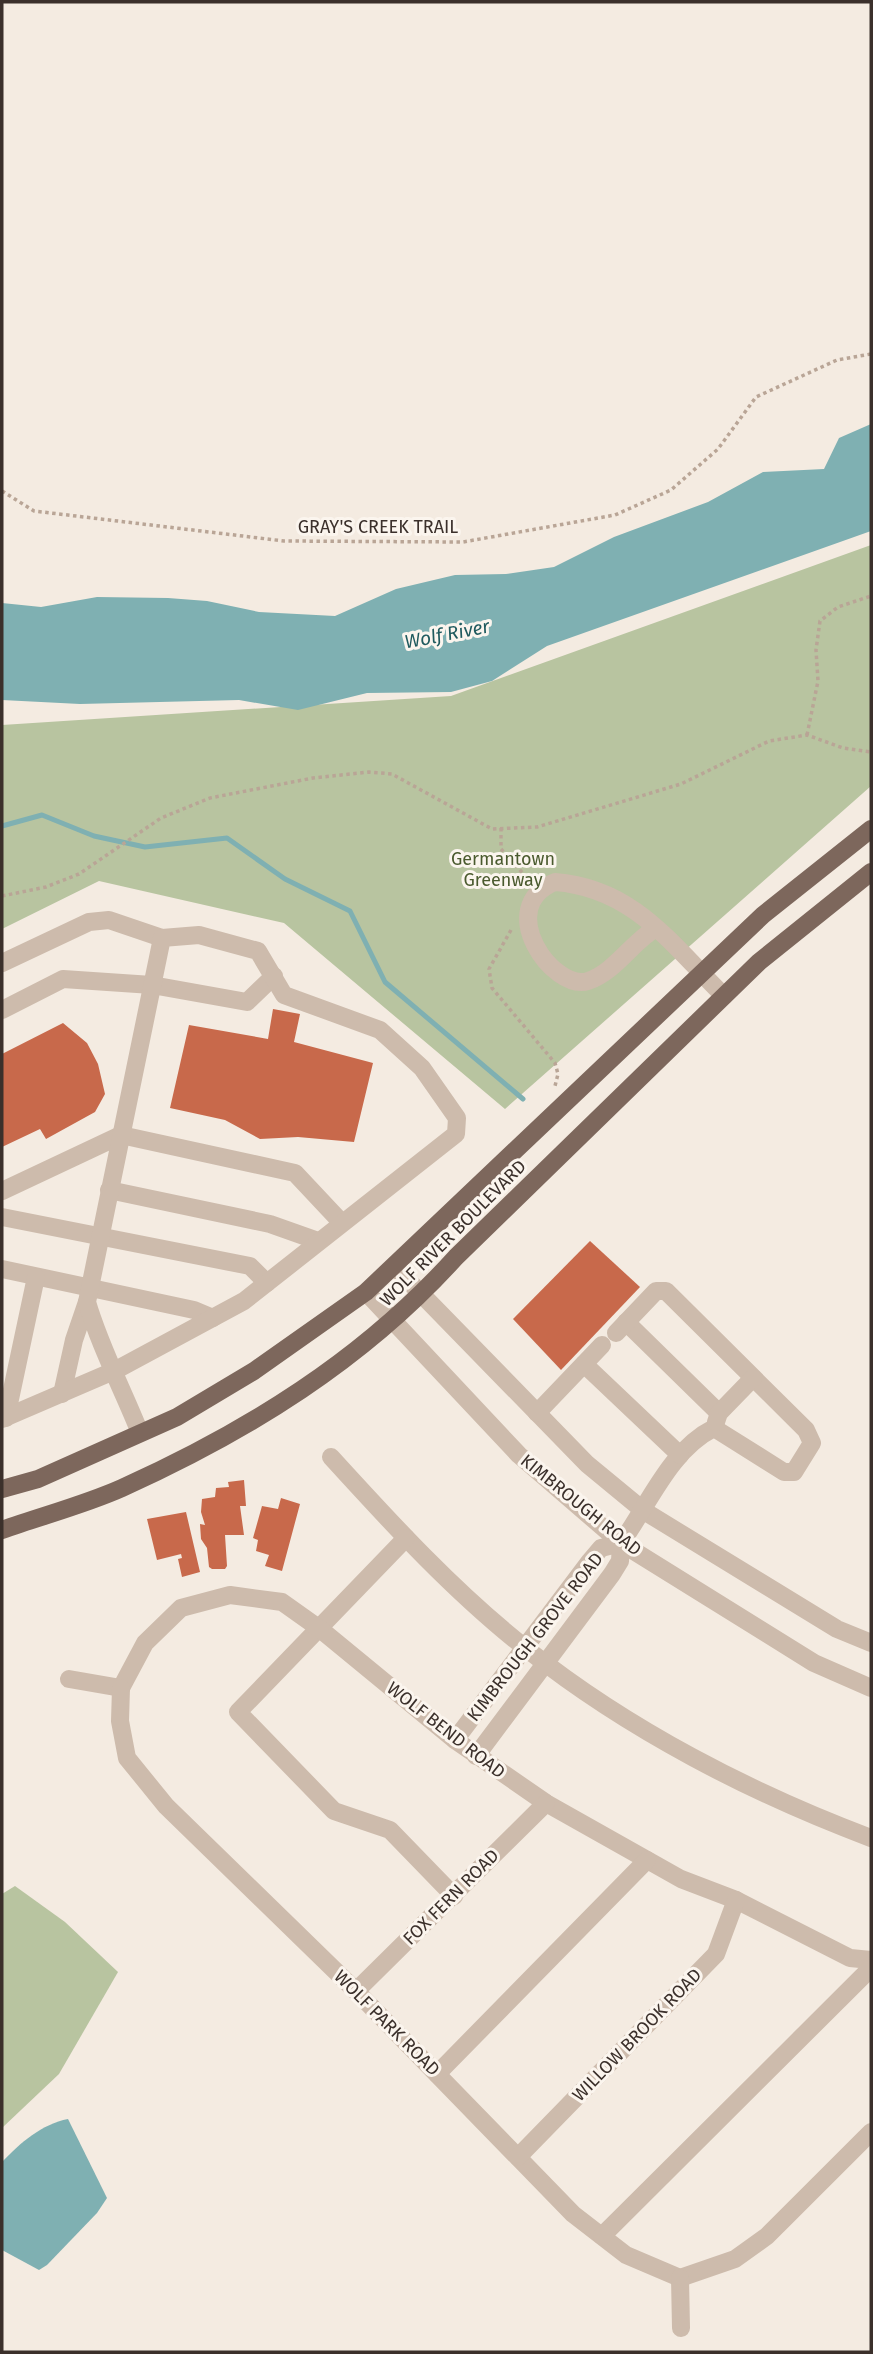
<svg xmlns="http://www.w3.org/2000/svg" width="873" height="2354" font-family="'Fira Sans',sans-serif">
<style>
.green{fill:#b8c4a0}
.water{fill:#7fb0b2}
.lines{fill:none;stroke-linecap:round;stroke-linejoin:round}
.stream{stroke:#7fb0b2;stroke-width:5}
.building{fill:#c8694b}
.path{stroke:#b9a596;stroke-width:3.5;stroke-dasharray:3.5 3.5;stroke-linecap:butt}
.minor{stroke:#cdbbac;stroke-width:18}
.major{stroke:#7d675c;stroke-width:18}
.labels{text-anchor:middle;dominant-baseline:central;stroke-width:6;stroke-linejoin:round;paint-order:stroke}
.street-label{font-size:18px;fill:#3b302b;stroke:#fbf5ee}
.park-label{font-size:18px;fill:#4a5a2e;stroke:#fbf5ee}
.water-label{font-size:19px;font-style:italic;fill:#1f5a5e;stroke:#fbf5ee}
</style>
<rect width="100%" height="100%" fill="#f4ebe1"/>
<g class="green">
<polygon points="871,545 871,786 505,1109 284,923 99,881 2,929 2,725 451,696"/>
<polygon points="15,1886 65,1922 118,1972 59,2074 2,2128 2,1894"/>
</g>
<g class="water">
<polygon points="871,424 871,531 547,646 492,681 451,692 367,693 298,710 239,700 80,704 2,700 2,603 41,607 97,597 168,598 207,601 259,612 335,616 396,589 455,575 506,574 554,567 614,537 708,502 763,472 824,469 839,438"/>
<path d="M68,2119L107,2198L97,2213L47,2265L39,2270L2,2250V2162C20,2143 42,2124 68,2119Z"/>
</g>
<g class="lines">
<polyline class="stream" points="2,826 42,815 94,836 145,847 227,838 285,879 350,911 385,982 523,1099"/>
</g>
<g class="building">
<polygon points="273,1009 300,1014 294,1042 373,1063 354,1142 298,1137 260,1139 225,1120 170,1108 189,1025 268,1039"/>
<polygon points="63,1023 87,1043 98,1064 105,1094 95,1112 46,1139 40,1129 2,1147 2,1054"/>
<polygon points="590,1241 640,1287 561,1370 513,1319"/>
<polygon points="244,1480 246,1506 240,1506 244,1535 225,1535 227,1566 225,1569 212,1569 209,1567 207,1548 201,1539 200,1524 205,1525 201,1512 202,1499 215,1497 216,1488 229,1487 228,1482"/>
<polygon points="281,1498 300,1504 282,1571 265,1566 269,1555 256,1551 258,1540 253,1538 262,1506 278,1509"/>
<polygon points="186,1512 200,1572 182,1577 178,1559 182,1558 181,1554 157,1560 147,1519"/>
</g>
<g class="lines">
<g class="path">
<polyline points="2,491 34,511 284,541 463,542 615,515 671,490 718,449 756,397 837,360 871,354"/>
<polyline points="807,735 818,681 816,650 820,621 838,607 871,596"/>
<polyline points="501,828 501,849 528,879"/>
<polyline points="2,896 46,887 79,874 161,818 210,798 313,778 369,772 392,774 492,829 537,827 681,784 769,741 807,735 843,748 871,752"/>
<polyline points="511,930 489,969 492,988 555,1063 558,1074 555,1086"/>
</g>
<g class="minor">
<path d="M656,928C632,942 615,972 588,981C553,992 493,907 555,882C634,888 672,945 724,996"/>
<polyline points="2,963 89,922 109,920 162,938"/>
<polyline points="2,1010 63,979 152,985 247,1002 274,976"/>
<polyline points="109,1190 270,1224 318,1241"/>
<polyline points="2,1191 121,1135 295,1173 341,1222"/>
<polyline points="2,1217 250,1266 267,1283"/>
<polyline points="395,1267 587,1464 644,1511 837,1629 871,1643"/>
<polyline points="2,1269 194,1310 213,1318"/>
<polyline points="366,1292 519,1455 621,1543 814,1663 871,1688"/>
<polyline points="626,1322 719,1413"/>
<path d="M616,1333L656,1291H666L806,1430L812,1443L794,1472H784L714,1428C670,1450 649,1504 621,1543"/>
<polyline points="584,1364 680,1455"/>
<polyline points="62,1394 74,1340 87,1302"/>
<polyline points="537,1413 602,1345"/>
<polyline points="6,1418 36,1277"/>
<path d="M2,1419L116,1370L244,1301L456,1134L457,1118L422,1068L380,1030L284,995L258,951L199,935L162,938L87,1302C100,1347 123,1390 140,1433"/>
<polyline points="716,1422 719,1413 753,1378"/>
<path d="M331,1457C392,1524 456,1594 528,1650C629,1730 751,1793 871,1838"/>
<polyline points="406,1538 238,1712 334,1811 390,1830 454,1896"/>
<polyline points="69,1679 121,1688 145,1643 181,1608 230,1595 282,1602 320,1629 455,1740 546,1803 681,1879 736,1900 850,1958 871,1960"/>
<polyline points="121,1688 120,1721 127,1758 166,1806 356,1991 573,2214 626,2255 680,2278"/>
<polyline points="455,1740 590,1561 601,1548 621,1543 620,1561 612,1574 476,1756"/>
<polyline points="356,1991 546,1803"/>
<polyline points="437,2074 647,1860"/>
<polyline points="518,2157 716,1954 736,1900"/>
<polyline points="602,2236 871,1968"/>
<polyline points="680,2278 735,2259 767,2236 871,2132"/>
<polyline points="680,2278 681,2328"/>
</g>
<g class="major">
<polyline points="2,1489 38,1479 177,1417 254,1371 366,1292 763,915 871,829"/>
<path d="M2,1530C41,1516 84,1505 122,1488C248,1431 363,1360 456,1257L759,962L871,872"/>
</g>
</g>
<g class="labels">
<g class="street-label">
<text x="378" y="527">GRAY'S CREEK TRAIL</text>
<text transform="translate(453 1233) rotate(-45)">WOLF RIVER BOULEVARD</text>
<text transform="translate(581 1505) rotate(39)">KIMBROUGH ROAD</text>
<text transform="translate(535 1637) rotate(-52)">KIMBROUGH GROVE ROAD</text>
<text transform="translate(446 1730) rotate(38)">WOLF BEND ROAD</text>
<text transform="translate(451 1897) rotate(-45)">FOX FERN ROAD</text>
<text transform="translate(387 2023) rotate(45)">WOLF PARK ROAD</text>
<text transform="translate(637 2035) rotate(-46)">WILLOW BROOK ROAD</text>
</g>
<g class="park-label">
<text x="503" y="859">Germantown<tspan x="503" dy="21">Greenway</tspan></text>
</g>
<g class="water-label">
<text transform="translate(447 634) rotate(-11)">Wolf River</text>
</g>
</g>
<rect width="873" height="2354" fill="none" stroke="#3b302b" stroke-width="7"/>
</svg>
